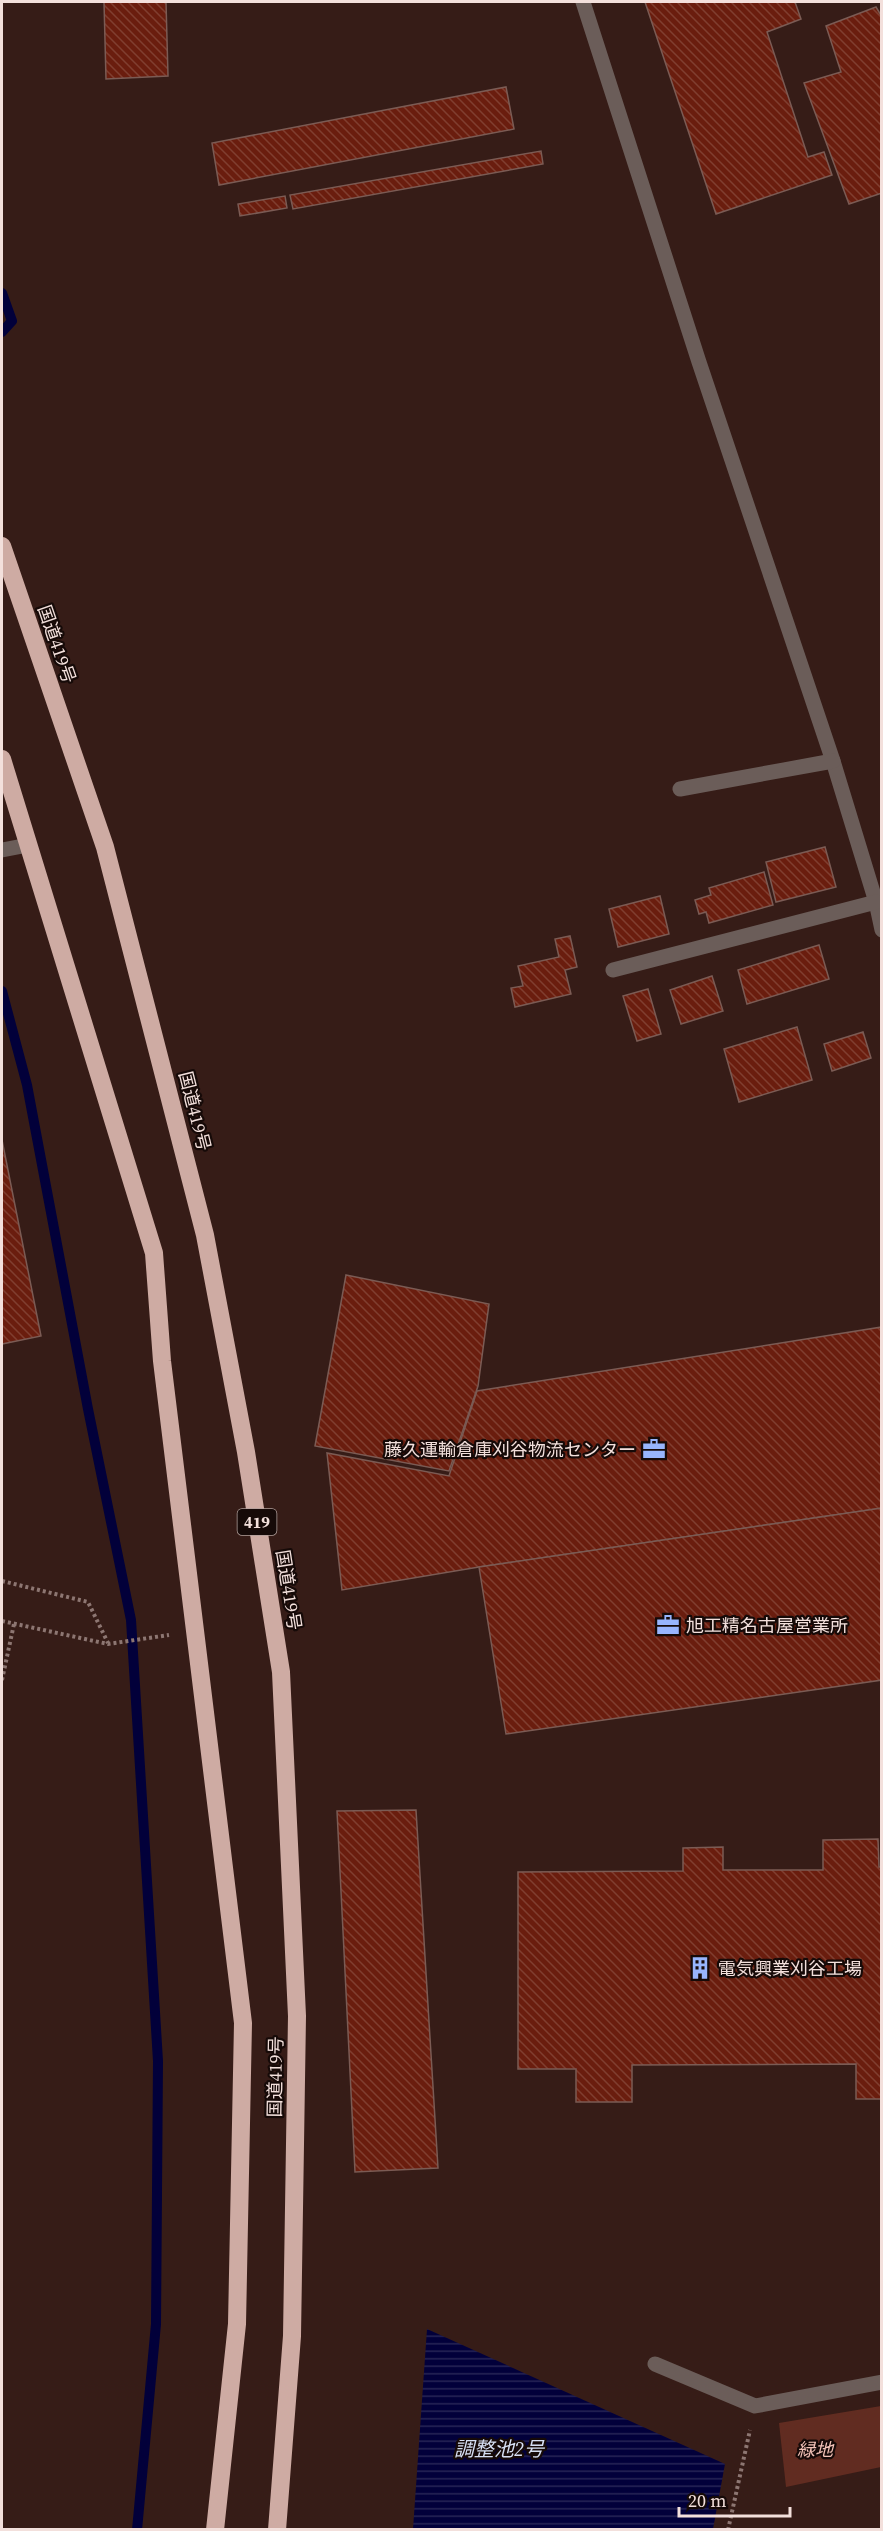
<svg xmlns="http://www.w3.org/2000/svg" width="883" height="2531" font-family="'Source Serif 4','Noto Sans JP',serif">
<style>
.grass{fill:#612c21}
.water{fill:url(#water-rules)}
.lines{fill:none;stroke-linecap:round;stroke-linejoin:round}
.stream{stroke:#02003a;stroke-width:10}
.building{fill:url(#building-back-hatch);stroke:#7b5b54;stroke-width:1.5}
.path{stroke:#8d7672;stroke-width:4;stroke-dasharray:3 3;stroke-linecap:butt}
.minor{stroke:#6b5d59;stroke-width:15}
.highway{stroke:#ceaba3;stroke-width:18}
.labels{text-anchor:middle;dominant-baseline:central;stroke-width:4.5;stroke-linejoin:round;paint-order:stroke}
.shield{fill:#160a08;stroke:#b1a09c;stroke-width:1.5}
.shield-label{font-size:16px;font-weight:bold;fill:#f3e0dc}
.street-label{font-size:18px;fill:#f3e0dc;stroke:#160a08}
.poi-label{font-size:18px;fill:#f3e0dc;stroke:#160a08;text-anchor:start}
.park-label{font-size:18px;font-style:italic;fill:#f3c3b8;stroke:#160a08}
.water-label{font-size:20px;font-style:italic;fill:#d6dff3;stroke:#160a08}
</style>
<defs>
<pattern id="water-rules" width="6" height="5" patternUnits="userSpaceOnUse" patternTransform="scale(1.5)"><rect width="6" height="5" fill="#02003a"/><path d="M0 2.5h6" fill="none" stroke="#272556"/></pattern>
<pattern id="building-back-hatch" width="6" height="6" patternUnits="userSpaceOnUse" patternTransform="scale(1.5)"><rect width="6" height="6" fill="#6a1d0e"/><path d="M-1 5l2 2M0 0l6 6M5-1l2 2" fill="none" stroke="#803e30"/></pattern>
</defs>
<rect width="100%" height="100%" fill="#361c17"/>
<polygon class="grass" points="881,2406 881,2467 786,2487 779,2423"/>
<polygon class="water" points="427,2329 725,2464 713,2529 413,2529"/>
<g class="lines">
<g class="stream">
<polyline points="2,293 12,321 2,332"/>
<polyline points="2,991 27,1085 88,1409 131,1620 158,2061 156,2324 137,2530"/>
</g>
</g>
<g class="building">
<polygon points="104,2 166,2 168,76 106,79"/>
<polygon points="645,2 795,2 801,19 767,32 808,157 824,152 832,175 716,214"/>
<polygon points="876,7 882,17 882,193 849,204 804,83 841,72 826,26"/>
<polygon points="506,87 514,129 219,185 212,143"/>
<polygon points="541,151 543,164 293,209 290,195"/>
<polygon points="285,196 287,208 240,216 238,204"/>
<polygon points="825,847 836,887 776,902 766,862"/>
<polygon points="764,872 773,905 709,923 706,912 699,914 695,900 711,895 709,888"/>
<polygon points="660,896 669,934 618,947 609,909"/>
<polygon points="570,936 577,967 565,970 571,994 515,1007 511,988 523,986 518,966 559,957 555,939"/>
<polygon points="819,945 829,979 747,1004 738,970"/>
<polygon points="712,976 723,1011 681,1024 670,990"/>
<polygon points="648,989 661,1034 637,1041 623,996"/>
<polygon points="797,1027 812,1080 739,1102 724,1049"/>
<polygon points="863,1032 871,1058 832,1071 824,1044"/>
<polygon points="2,1140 41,1336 2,1344"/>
<polygon points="346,1275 489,1304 478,1386 449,1471 315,1446"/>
<polygon points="882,1327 882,1508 479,1567 342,1590 327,1453 449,1476 477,1391"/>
<polygon points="882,1508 882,1680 506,1734 479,1567"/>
<polygon points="416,1810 438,2168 355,2172 337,1811"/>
<polygon points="878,1839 879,1867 882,1867 882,2099 856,2099 856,2064 632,2065 632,2102 576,2102 576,2069 518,2069 518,1872 683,1871 683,1848 723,1847 723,1870 823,1870 823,1840"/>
</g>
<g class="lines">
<g class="path">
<polyline points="2,1581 88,1602 108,1643"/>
<polyline points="2,1621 108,1644 169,1635"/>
<polyline points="2,1680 14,1624"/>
<polyline points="728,2530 750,2430"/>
</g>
<g class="minor">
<polyline points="583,2 699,362 833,761 876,902 882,930"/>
<polyline points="680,789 833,761"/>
<polyline points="2,850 28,845"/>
<polyline points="613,970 876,902"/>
<polyline points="655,2364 755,2406 882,2382"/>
</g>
<g class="highway">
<polyline points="2,546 105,847 205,1235 246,1452 281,1672 297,2016 292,2336 277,2530"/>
<polyline points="2,759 154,1253 162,1361 243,2023 237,2324 215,2530"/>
</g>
</g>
<defs>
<g id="office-bare" transform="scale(1.8)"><path d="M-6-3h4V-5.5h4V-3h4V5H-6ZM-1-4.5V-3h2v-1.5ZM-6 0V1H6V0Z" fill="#98b5fd" stroke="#160a08" stroke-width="2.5" paint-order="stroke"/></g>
<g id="building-bare" transform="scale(1.8)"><path d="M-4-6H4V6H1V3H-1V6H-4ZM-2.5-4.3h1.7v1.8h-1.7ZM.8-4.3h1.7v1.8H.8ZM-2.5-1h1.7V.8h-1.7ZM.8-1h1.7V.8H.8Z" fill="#98b5fd" stroke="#160a08" stroke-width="2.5" paint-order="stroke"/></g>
</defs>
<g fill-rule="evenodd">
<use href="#office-bare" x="654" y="1449"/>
<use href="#office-bare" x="668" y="1625"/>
<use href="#building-bare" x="700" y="1968"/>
</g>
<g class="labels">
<rect class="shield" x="237.5" y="1509" width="39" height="26" rx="4.5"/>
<g class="shield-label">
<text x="257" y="1522">419</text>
</g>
<g class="street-label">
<text transform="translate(57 644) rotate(71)">国道419号</text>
<text transform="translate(195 1111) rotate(76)">国道419号</text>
<text transform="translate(289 1590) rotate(81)">国道419号</text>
<text transform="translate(275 2077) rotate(-89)">国道419号</text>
</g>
<g class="poi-label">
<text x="636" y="1449" text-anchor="end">藤久運輸倉庫刈谷物流センター</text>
<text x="686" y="1625">旭工精名古屋営業所</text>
<text x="718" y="1968">電気興業刈谷工場</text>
</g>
<g class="park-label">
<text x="815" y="2449">緑地</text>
</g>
<g class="water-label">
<text x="499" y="2449">調整池2号</text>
</g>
</g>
<rect width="883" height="2531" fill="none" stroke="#f3e0dc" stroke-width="6"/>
<path d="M679 2507v9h111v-9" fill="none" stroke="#f3e0dc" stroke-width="3"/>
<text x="688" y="2507" font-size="18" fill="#f3e0dc" stroke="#160a08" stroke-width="4.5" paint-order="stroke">20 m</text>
</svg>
